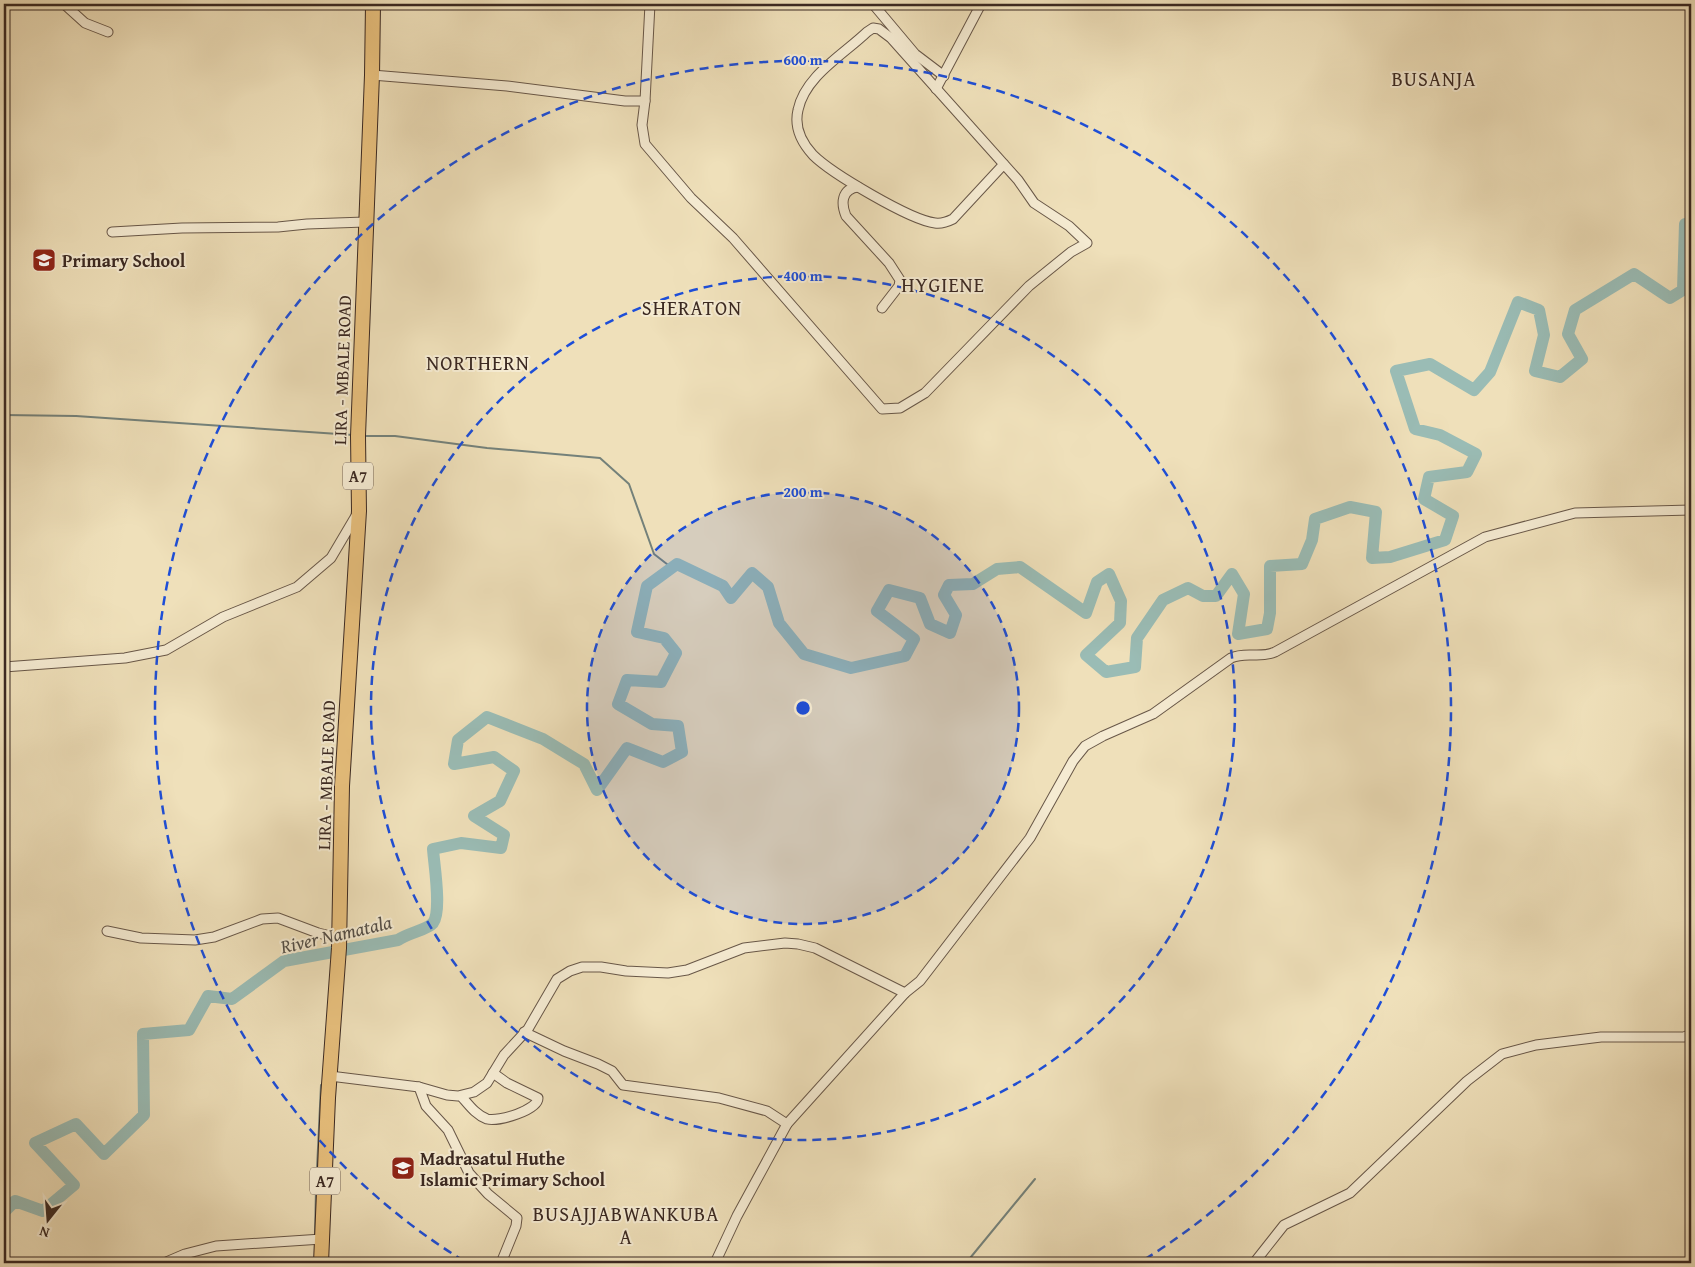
<svg xmlns="http://www.w3.org/2000/svg" width="1695" height="1267" font-family="'Gentium Book Plus',serif">
<style>
.lines{fill:none;stroke-linecap:round;stroke-linejoin:round}
.stream{stroke:#74817a;stroke-width:2}
.river{stroke:#9abcb5;stroke-width:12}
.street-casing{stroke:#685748;stroke-width:11}
.primary-casing{stroke:#3b2922;stroke-width:16}
.street{stroke:#f5ebd2;stroke-width:9}
.primary{stroke:#e8c07d;stroke-width:14}
.ring{fill:none;stroke:#1d4ed8;stroke-width:2.5;stroke-dasharray:9 6}
.labels{text-anchor:middle;dominant-baseline:central;stroke-width:4;stroke-linejoin:round;paint-order:stroke}
.shield{fill:#f5ebd2;stroke:#736357;stroke-width:1}
.shield-label{font-size:16px;font-weight:bold;fill:#3b2922}
.poi-label{font-size:18px;font-weight:bold;fill:#3b2922;stroke:#f5ebd2;text-anchor:start}
.street-label{font-size:18px;fill:#3b2922;stroke:#f5ebd2}
.water-label{font-size:19px;font-style:italic;fill:#534e47;stroke:#f5ebd2}
.quarter-label{font-size:20px;letter-spacing:1px;fill:#3b2922;stroke:#f5ebd2}
.centre{fill:#1d4ed8;stroke:#f5ebd2;stroke-width:2.5}
.ring-label{font-size:15px;text-anchor:middle;font-weight:bold;fill:#1d4ed8;stroke:#f5ebd2;stroke-width:4;stroke-linejoin:round;paint-order:stroke}
</style>
<rect width="100%" height="100%" fill="#efe0ba"/>
<filter id="stains"><feTurbulence type="fractalNoise" baseFrequency=".004" numOctaves="4"/><feColorMatrix values="0 0 0 0 .2 0 0 0 0 .09 0 0 0 0 .02 0 0 0 .5 -.17"/></filter>
<radialGradient id="worn" r=".72"><stop offset=".6" stop-color="#630" stop-opacity="0"/><stop offset="1" stop-color="#630" stop-opacity=".3"/></radialGradient>
<g class="lines">
<g class="stream">
<polyline points="4,415 76,416 353,435"/>
<polyline points="363,436 395,436 487,448 600,458 629,484 654,554 672,568"/>
<polyline points="317,1169 321,1085"/>
<polyline points="316,1185 317,1173"/>
<polyline points="315,1235 316,1189"/>
<polyline points="315,1253 315,1243"/>
<polyline points="966,1263 1035,1179"/>
</g>
<g class="river">
<path d="M4,1212L15,1201L43,1211L74,1185L35,1143L76,1124L104,1154L144,1115L143,1034L189,1030L208,996L232,999L284,961L398,940C408,933 427,930 433,923C442,911 434,865 433,849L461,843L501,848L504,835L474,816L500,801L514,771L494,757L454,764L458,740L487,717L543,739L584,764L597,790L627,748L663,762L682,752L678,726L652,724L618,704L627,680L661,682L676,653L664,638L637,632L647,586L677,564L723,586L731,598L752,573L768,587L779,623L804,654L851,668L905,656L914,639L877,611L889,590L920,598L930,624L950,633L956,615L944,595L949,585L973,584L997,569L1020,567L1086,613L1097,582L1109,574L1121,601L1120,623L1086,655L1106,672L1135,667L1137,638L1163,600L1188,588L1203,596H1216L1232,574L1244,594L1238,634L1267,629L1270,613V566L1302,564L1312,540L1315,519L1350,507L1376,512L1372,558L1390,557L1445,540L1453,516L1424,499L1429,477L1467,472L1476,454L1440,435L1415,429L1396,371L1430,364L1474,390L1490,372L1518,302L1539,310L1544,335L1535,371L1560,377L1582,359L1568,334L1575,310L1634,274L1670,298L1683,290L1685,224H1691"/>
<polyline points="4,1262 4,1263"/>
</g>
<g class="street-casing">
<g id="street">
<polyline points="64,4 85,23 108,32"/>
<polyline points="873,4 915,54 944,76"/>
<polyline points="372,75 507,86 625,101 645,101 650,4"/>
<polyline points="936,89 981,4"/>
<path d="M645,101L642,125L645,144L691,198L733,238L882,409L900,408L925,393L1029,286L1071,252L1087,243L1069,226L1034,203L1018,180L891,38L879,29L873,28L867,32C843,55 805,76 798,110C794,127 802,143 813,155C831,173 910,220 935,223C942,224 947,222 953,219L1004,164"/>
<path d="M858,187C841,189 841,204 846,216L889,263L900,280L899,286L882,308"/>
<polyline points="112,232 182,228 278,227 307,224 365,222"/>
<polyline points="4,667 125,658 166,650 223,617 297,587 331,558 357,514"/>
<polyline points="107,931 141,938 195,940 214,937 262,919 278,918 318,933 339,938"/>
<polyline points="524,1032 564,1051 598,1064 612,1071 623,1085 719,1098 767,1111 787,1124"/>
<polyline points="330,1076 419,1087 447,1095 458,1096 474,1092 487,1083 504,1055 528,1029 557,979 570,971 582,967 601,967 626,971 668,973 687,970 744,948 785,943 798,944 815,948 905,993"/>
<polyline points="419,1087 426,1106 448,1130 469,1173 488,1194 517,1218 516,1226 501,1263"/>
<path d="M461,1096C469,1105 476,1115 487,1119C499,1122 538,1110 538,1098L507,1083L493,1073"/>
<polyline points="164,1263 185,1254 216,1246 322,1239"/>
<path d="M715,1263L737,1216L787,1124L905,993L920,981L1030,838L1073,761L1085,746L1103,736L1153,714L1231,658C1246,651 1260,659 1275,652L1485,537L1575,513L1691,510"/>
<polyline points="1254,1263 1284,1225 1350,1193 1467,1081 1502,1054 1536,1045 1601,1037 1684,1037 1691,1034"/>
</g>
</g>
<g class="primary-casing">
<polyline id="primary" points="321,1263 328,1098 339,948 342,786 359,511 358,436 372,75 373,4"/>
</g>
<use href="#street" class="street"/>
<use href="#primary" class="primary"/>
</g>
<circle cx="803" cy="708" r="216" fill="#1d4ed8" fill-opacity=".12"/>
<g class="ring">
<circle cx="803" cy="708" r="216"/>
<circle cx="803" cy="708" r="432"/>
<path d="M464 1261A648 648 0 1 1 1142 1261"/>
</g>
<defs>
<g id="school-square" transform="scale(1.25)"><rect x="-9" y="-9" width="18" height="18" rx="4" fill="#8f2418" stroke="#f5ebd2"/><path d="M0-5L7-2L0 1L-7-2ZM-4 1L0 2.5L4 1V4Q0 6-4 4Z" fill="#fff"/></g>
</defs>
<g fill-rule="evenodd">
<use href="#school-square" x="44" y="260"/>
<use href="#school-square" x="403" y="1168"/>
</g>
<g class="labels">
<g class="shield">
<rect x="343" y="462.5" width="30" height="27" rx="4"/>
<rect x="310" y="1167.5" width="30" height="27" rx="4"/>
</g>
<g class="shield-label">
<text x="358" y="476">A7</text>
<text x="325" y="1181">A7</text>
</g>
<g class="poi-label">
<text x="62" y="260">Primary School</text>
<text x="420" y="1158">Madrasatul Huthe<tspan x="420" dy="21">Islamic Primary School</tspan></text>
</g>
<g class="street-label">
<text transform="translate(342 370) rotate(-88)">LIRA - MBALE ROAD</text>
<text transform="translate(326 775) rotate(-88)">LIRA - MBALE ROAD</text>
</g>
<g class="water-label">
<text transform="translate(336 934) rotate(-13)">River Namatala</text>
</g>
<g class="quarter-label">
<text x="1434" y="78">BUSANJA</text>
<text x="943" y="284">HYGIENE</text>
<text x="692" y="307">SHERATON</text>
<text x="478" y="362">NORTHERN</text>
<text x="626" y="1213">BUSAJJABWANKUBA<tspan x="626" dy="23">A</tspan></text>
</g>
</g>
<circle cx="803" cy="708" r="8" class="centre"/>
<g class="ring-label">
<text x="803" y="65">600 m</text>
<text x="803" y="281">400 m</text>
<text x="803" y="497">200 m</text>
</g>
<rect width="1695" height="1267" fill="none" stroke="#efe0ba" stroke-width="20"/>
<rect x="5" y="5" width="1685" height="1257" fill="none" stroke="#3b2922" stroke-width="2.5"/>
<rect x="10" y="10" width="1675" height="1247" fill="none" stroke="#3b2922"/>
<g transform="translate(48 1220) rotate(197)" stroke="#f5ebd2" stroke-width="4" paint-order="stroke">
<path d="M0-4L9 19L0 12L-9 19Z" fill="#3b2922"/>
<text y="-8" font-size="14" font-weight="bold" text-anchor="middle" fill="#3b2922">N</text>
</g>
<rect width="100%" height="100%" filter="url(#stains)"/>
<rect width="100%" height="100%" fill="url(#worn)"/>
</svg>
